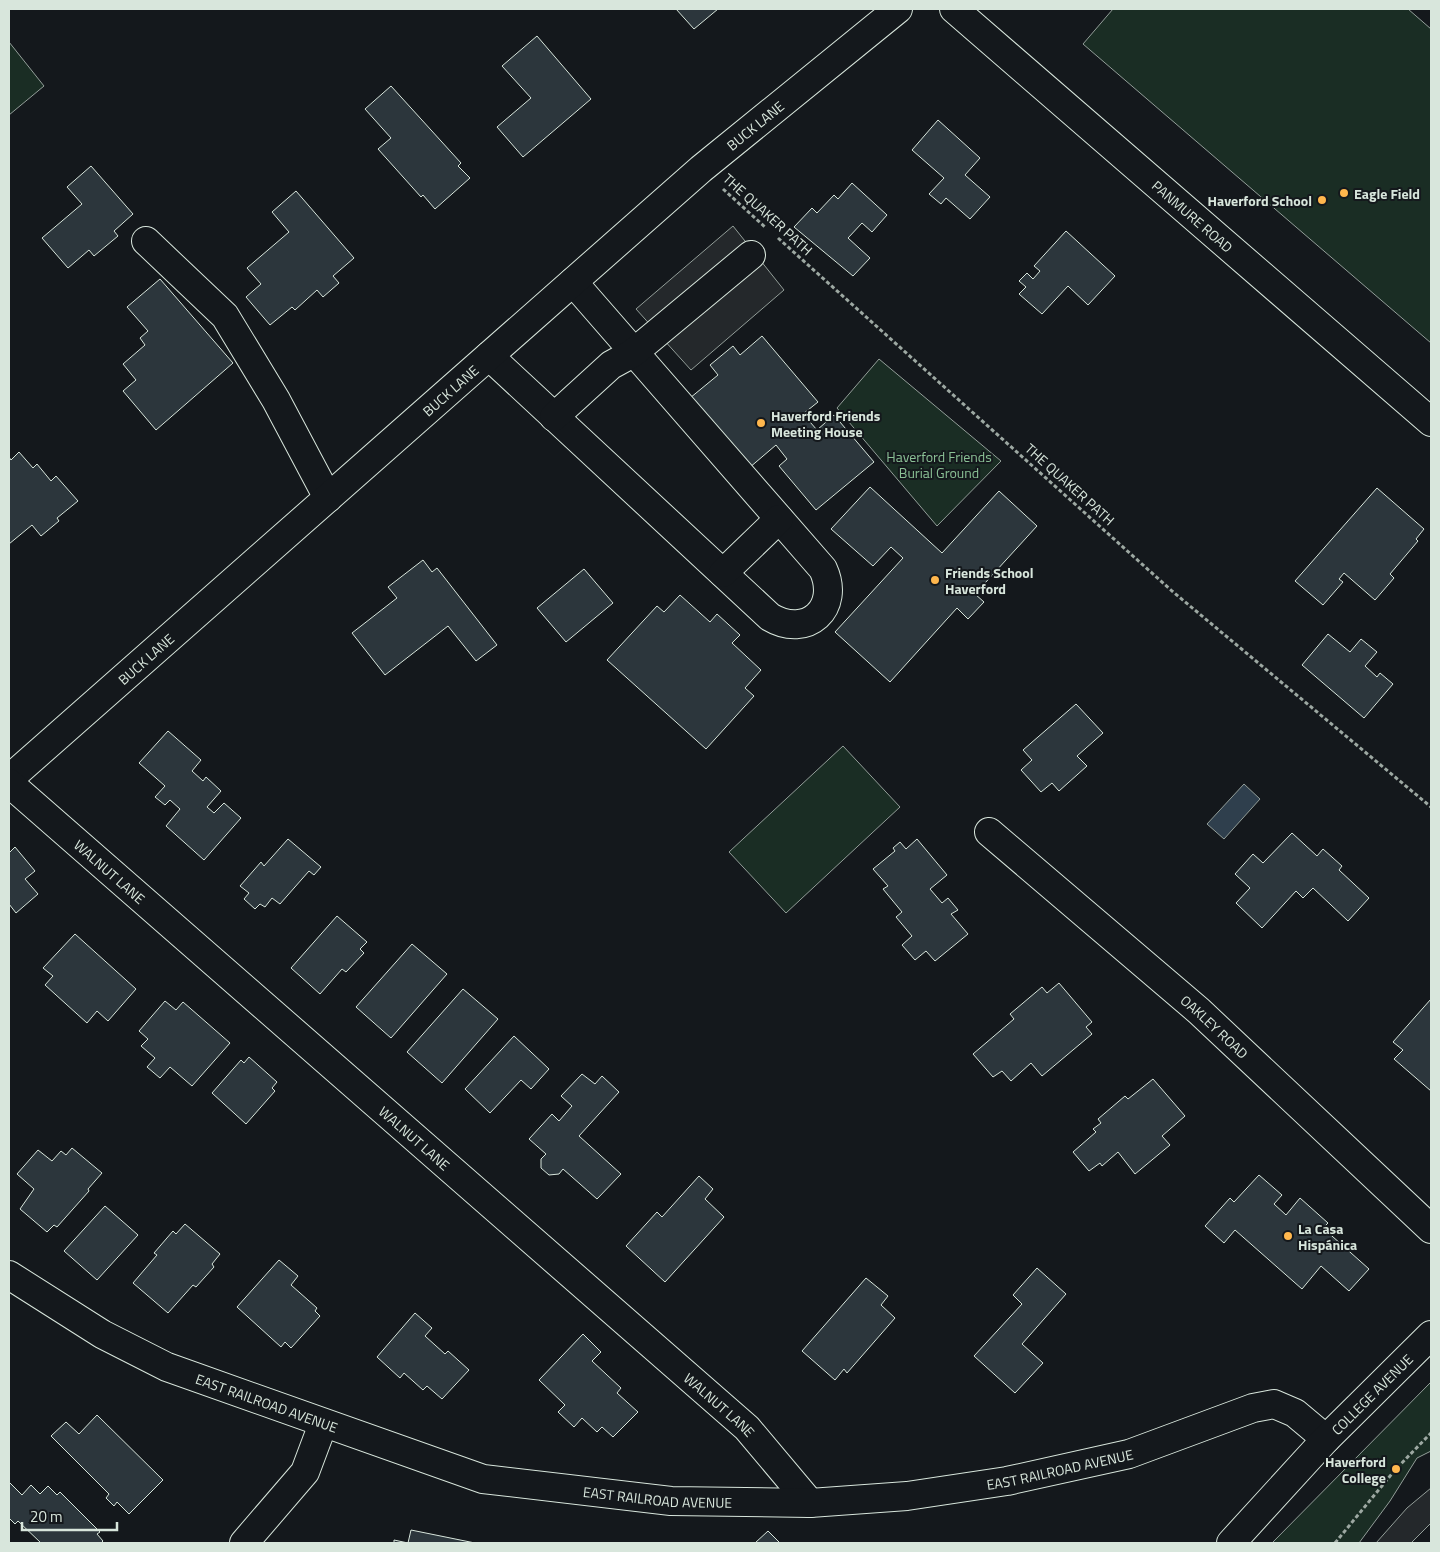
<svg xmlns="http://www.w3.org/2000/svg" width="1440" height="1552" font-family="'Titillium Web',sans-serif">
<style>
.green{fill:#1a2d24;stroke:#939e99}
.parking{fill:#24282b;stroke:#939e99}
.water{fill:#2f3f4d;stroke:#939e99}
.building{fill:#2c363c;stroke:#d8e6dc}
.lines{fill:none;stroke-linecap:round;stroke-linejoin:round}
.minor-casing{stroke:#d8e6dc;stroke-width:30}
.path{stroke:#9da8a2;stroke-width:3;stroke-dasharray:4 2.5;stroke-linecap:butt}
.minor{stroke:#14181c;stroke-width:28}
.poi-dot{fill:#ffb74d;stroke:#14181c;stroke-width:2}
.labels{text-anchor:middle;dominant-baseline:central;stroke-width:4;stroke-linejoin:round;paint-order:stroke}
.street-label{font-size:14px;fill:#d8e6dc;stroke:#14181c}
.poi-label{font-size:14px;font-weight:bold;fill:#d8e6dc;stroke:#14181c;text-anchor:start}
.park-label{font-size:14px;fill:#8ac095;stroke:#14181c}
</style>
<rect width="100%" height="100%" fill="#14181c"/>
<g class="green">
<polygon points="1113,9 1408,9 1431,29 1431,343 1083,44"/>
<polygon points="9,42 44,86 9,115"/>
<polygon points="879,359 1001,461 937,526 837,408"/>
<polygon points="843,746 900,807 786,913 729,852"/>
<polygon points="1431,1382 1431,1451 1417,1458 1390,1501 1359,1543 1272,1543"/>
</g>
<g class="parking">
<polygon points="733,226 784,290 691,370 636,309"/>
<polygon points="1431,1488 1431,1523 1411,1543 1376,1543 1407,1508"/>
</g>
<polygon class="water" points="1244,784 1260,799 1224,839 1207,824"/>
<g class="building">
<polygon points="676,9 718,9 694,29"/>
<polygon points="537,36 591,99 523,157 497,127 531,98 502,66"/>
<polygon points="391,86 461,163 458,166 470,178 435,209 423,195 421,197 378,149 391,138 365,109"/>
<polygon points="938,120 980,158 965,175 990,197 970,219 946,198 941,204 929,194 944,178 912,150"/>
<polygon points="91,166 133,214 114,231 118,236 94,256 89,250 68,268 42,238 82,204 67,187"/>
<polygon points="852,183 887,215 872,232 862,223 848,238 870,258 853,276 794,227 812,208 817,213 834,195 838,199"/>
<polygon points="296,191 354,258 333,276 339,283 323,297 317,290 295,310 292,307 270,325 246,297 261,284 247,268 289,232 272,212"/>
<polygon points="1066,231 1115,276 1088,305 1068,286 1042,314 1019,294 1026,287 1019,281 1027,273 1033,279 1040,271 1034,266"/>
<polygon points="160,279 233,363 156,430 123,391 136,380 123,364 145,345 140,338 148,331 127,307"/>
<polygon points="762,336 818,402 803,414 817,430 834,415 874,462 816,510 779,466 787,459 776,445 749,468 690,398 718,375 710,365 733,346 740,355"/>
<polygon points="19,452 33,468 37,464 51,481 56,476 78,501 57,518 59,521 41,536 32,525 9,544 9,457 11,460"/>
<polygon points="870,487 942,553 999,491 1037,526 975,594 984,602 968,619 957,608 890,682 835,632 903,558 891,547 873,566 831,529"/>
<polygon points="1377,488 1424,529 1416,539 1418,541 1390,574 1394,578 1375,600 1344,573 1339,579 1343,582 1323,605 1295,581"/>
<polygon points="423,560 432,572 437,568 497,645 476,661 448,626 385,675 352,633 397,598 388,587"/>
<polygon points="584,569 613,603 566,642 537,608"/>
<polygon points="680,595 710,622 717,614 740,635 732,643 761,670 745,688 754,696 706,749 607,660 657,606 664,612"/>
<polygon points="1328,634 1350,652 1361,639 1377,652 1365,666 1377,677 1380,673 1393,684 1364,718 1302,665"/>
<polygon points="1076,704 1103,733 1077,756 1087,766 1059,791 1052,783 1041,792 1021,770 1032,760 1023,750"/>
<polygon points="168,731 201,760 192,771 203,781 206,777 221,791 207,807 214,813 224,803 241,818 204,860 166,826 180,809 170,800 165,805 155,797 165,786 139,763"/>
<polygon points="1292,833 1317,856 1323,849 1342,866 1339,870 1369,898 1348,921 1313,888 1303,898 1296,891 1262,928 1236,903 1250,888 1235,874 1253,854 1263,863"/>
<polygon points="288,839 321,867 314,875 309,871 280,904 272,898 265,907 260,904 255,909 244,899 249,893 240,886 261,862 264,866"/>
<polygon points="917,839 947,875 930,889 942,903 948,898 958,910 951,914 968,934 935,961 926,951 915,960 902,945 912,936 896,917 902,912 883,889 888,886 873,869 895,851 893,848 900,842 906,849"/>
<polygon points="15,847 35,871 25,879 38,894 16,913 9,904 9,853"/>
<polygon points="337,916 367,942 360,949 364,953 346,972 342,969 320,994 291,968"/>
<polygon points="75,934 136,989 108,1021 97,1011 87,1023 45,985 53,976 43,968"/>
<polygon points="412,944 447,974 391,1038 356,1007"/>
<polygon points="1059,983 1092,1022 1086,1027 1092,1034 1042,1076 1031,1063 1011,1081 1002,1071 993,1077 973,1054 1014,1019 1010,1014 1042,987 1047,993"/>
<polygon points="463,989 498,1019 442,1083 407,1052"/>
<polygon points="1431,999 1431,1091 1394,1059 1403,1050 1393,1042"/>
<polygon points="165,1001 176,1010 183,1002 230,1043 192,1086 170,1067 160,1078 147,1067 155,1058 141,1046 148,1039 139,1031"/>
<polygon points="514,1036 549,1069 531,1089 521,1080 490,1113 465,1089"/>
<polygon points="249,1057 277,1082 272,1088 275,1091 246,1124 212,1093 241,1060 244,1063"/>
<polygon points="582,1074 595,1084 602,1076 619,1092 579,1136 621,1174 597,1199 563,1169 559,1174 549,1175 541,1168 541,1159 546,1154 529,1139 552,1114 559,1121 572,1106 561,1096"/>
<polygon points="1153,1079 1185,1116 1162,1136 1170,1145 1135,1174 1118,1152 1102,1166 1100,1163 1089,1171 1073,1152 1096,1132 1093,1129 1101,1123 1098,1119 1125,1096 1128,1099"/>
<polygon points="72,1148 102,1173 88,1189 89,1191 57,1227 54,1225 47,1232 20,1209 34,1189 17,1174 38,1150 52,1161 61,1151 66,1155"/>
<polygon points="1259,1175 1282,1195 1274,1204 1286,1215 1300,1198 1328,1223 1323,1228 1369,1269 1349,1291 1321,1266 1302,1289 1235,1230 1224,1243 1205,1226 1230,1198 1234,1202"/>
<polygon points="699,1176 713,1189 705,1199 724,1217 665,1282 626,1246 657,1212 662,1217"/>
<polygon points="105,1206 138,1235 97,1280 64,1251"/>
<polygon points="185,1224 220,1254 212,1264 214,1267 196,1287 193,1285 168,1313 133,1283 157,1255 154,1253 173,1231 176,1234"/>
<polygon points="279,1260 298,1276 291,1285 317,1308 315,1311 320,1316 291,1348 285,1342 281,1347 237,1307"/>
<polygon points="1037,1268 1066,1294 1022,1344 1043,1363 1015,1393 974,1356 1022,1304 1013,1295"/>
<polygon points="866,1278 888,1296 881,1305 895,1318 847,1373 844,1369 835,1380 802,1351"/>
<polygon points="415,1313 432,1328 425,1336 445,1354 448,1351 469,1370 442,1399 427,1386 423,1390 404,1373 400,1378 377,1357"/>
<polygon points="583,1334 601,1352 592,1361 621,1388 617,1393 638,1412 613,1437 602,1427 597,1432 582,1418 574,1427 558,1412 565,1405 539,1380"/>
<polygon points="97,1415 163,1480 129,1514 117,1502 114,1506 106,1498 109,1494 51,1436 66,1422 79,1434"/>
<polygon points="9,1482 22,1495 31,1485 40,1494 48,1486 57,1495 60,1492 100,1532 97,1534 103,1541 101,1543 41,1543 18,1521 15,1524 9,1518"/>
<polygon points="411,1530 475,1543 394,1543 394,1540 408,1543"/>
<polygon points="768,1531 780,1543 755,1543"/>
</g>
<g class="lines">
<g class="minor-casing">
<g id="minor">
<path id="s1" d="M954,9L1431,422"/>
<polyline points="146,241 225,316 276,400 328,498"/>
<path d="M489,356L770,617C807,639 841,608 823,569L573,282"/>
<polyline points="554,417 611,365 633,353 751,255"/>
<polyline points="723,573 779,519"/>
<path id="s2" d="M9,779L701,169L898,9"/>
<path id="s3" d="M9,783L747,1428L810,1503"/>
<path id="s4" d="M989,832L1199,1011L1431,1229"/>
<path id="s5" d="M9,1275L102,1334L167,1367L483,1479L671,1501L810,1503L907,1496L1007,1481L1129,1454L1253,1408L1274,1404L1295,1413L1326,1439"/>
<polyline points="244,1543 305,1472 323,1424"/>
<path id="s6" d="M1231,1543L1326,1439L1431,1335"/>
</g>
</g>
<g class="path">
<polyline points="723,189 765,227"/>
<polyline points="778,238 1172,591 1431,807"/>
<polyline points="1335,1543 1395,1470 1431,1433"/>
</g>
<use href="#minor" class="minor"/>
</g>
<g class="poi-dot">
<circle cx="1344" cy="193" r="5"/>
<circle cx="1322" cy="200" r="5"/>
<circle cx="761" cy="423" r="5"/>
<circle cx="935" cy="580" r="5"/>
<circle cx="1288" cy="1236" r="5"/>
<circle cx="1396" cy="1469" r="5"/>
</g>
<g class="labels">
<g class="street-label">
<text stroke="none"><textPath href="#s2" startOffset="992">BUCK LANE</textPath></text>
<text transform="translate(768 214) rotate(42)">THE QUAKER PATH</text>
<text stroke="none"><textPath href="#s1" startOffset="316">PANMURE ROAD</textPath></text>
<text stroke="none"><textPath href="#s2" startOffset="588">BUCK LANE</textPath></text>
<text transform="translate(1070 484) rotate(42)">THE QUAKER PATH</text>
<text stroke="none"><textPath href="#s2" startOffset="182">BUCK LANE</textPath></text>
<text stroke="none"><textPath href="#s3" startOffset="134">WALNUT LANE</textPath></text>
<text stroke="none"><textPath href="#s4" startOffset="298">OAKLEY ROAD</textPath></text>
<text stroke="none"><textPath href="#s3" startOffset="539">WALNUT LANE</textPath></text>
<text stroke="none"><textPath href="#s6" startOffset="205">COLLEGE AVENUE</textPath></text>
<text stroke="none"><textPath href="#s5" startOffset="289">EAST RAILROAD AVENUE</textPath></text>
<text stroke="none"><textPath href="#s3" startOffset="944">WALNUT LANE</textPath></text>
<text stroke="none"><textPath href="#s5" startOffset="1099">EAST RAILROAD AVENUE</textPath></text>
<text stroke="none"><textPath href="#s5" startOffset="694">EAST RAILROAD AVENUE</textPath></text>
</g>
<g class="poi-label">
<text x="1354" y="193">Eagle Field</text>
<text x="1312" y="200" text-anchor="end">Haverford School</text>
<text x="771" y="415">Haverford Friends<tspan x="771" dy="16">Meeting House</tspan></text>
<text x="945" y="572">Friends School<tspan x="945" dy="16">Haverford</tspan></text>
<text x="1298" y="1228">La Casa<tspan x="1298" dy="16">Hispánica</tspan></text>
<text x="1386" y="1461" text-anchor="end">Haverford<tspan x="1386" dy="16">College</tspan></text>
</g>
<g class="park-label">
<text x="939" y="456">Haverford Friends<tspan x="939" dy="16">Burial Ground</tspan></text>
</g>
</g>
<rect width="1440" height="1552" fill="none" stroke="#d8e6dc" stroke-width="20"/>
<path d="M22 1522v8h95v-8" fill="none" stroke="#d8e6dc" stroke-width="2.5"/>
<text x="30" y="1522" font-size="15" fill="#d8e6dc" stroke="#14181c" stroke-width="4" paint-order="stroke">20 m</text>
</svg>
